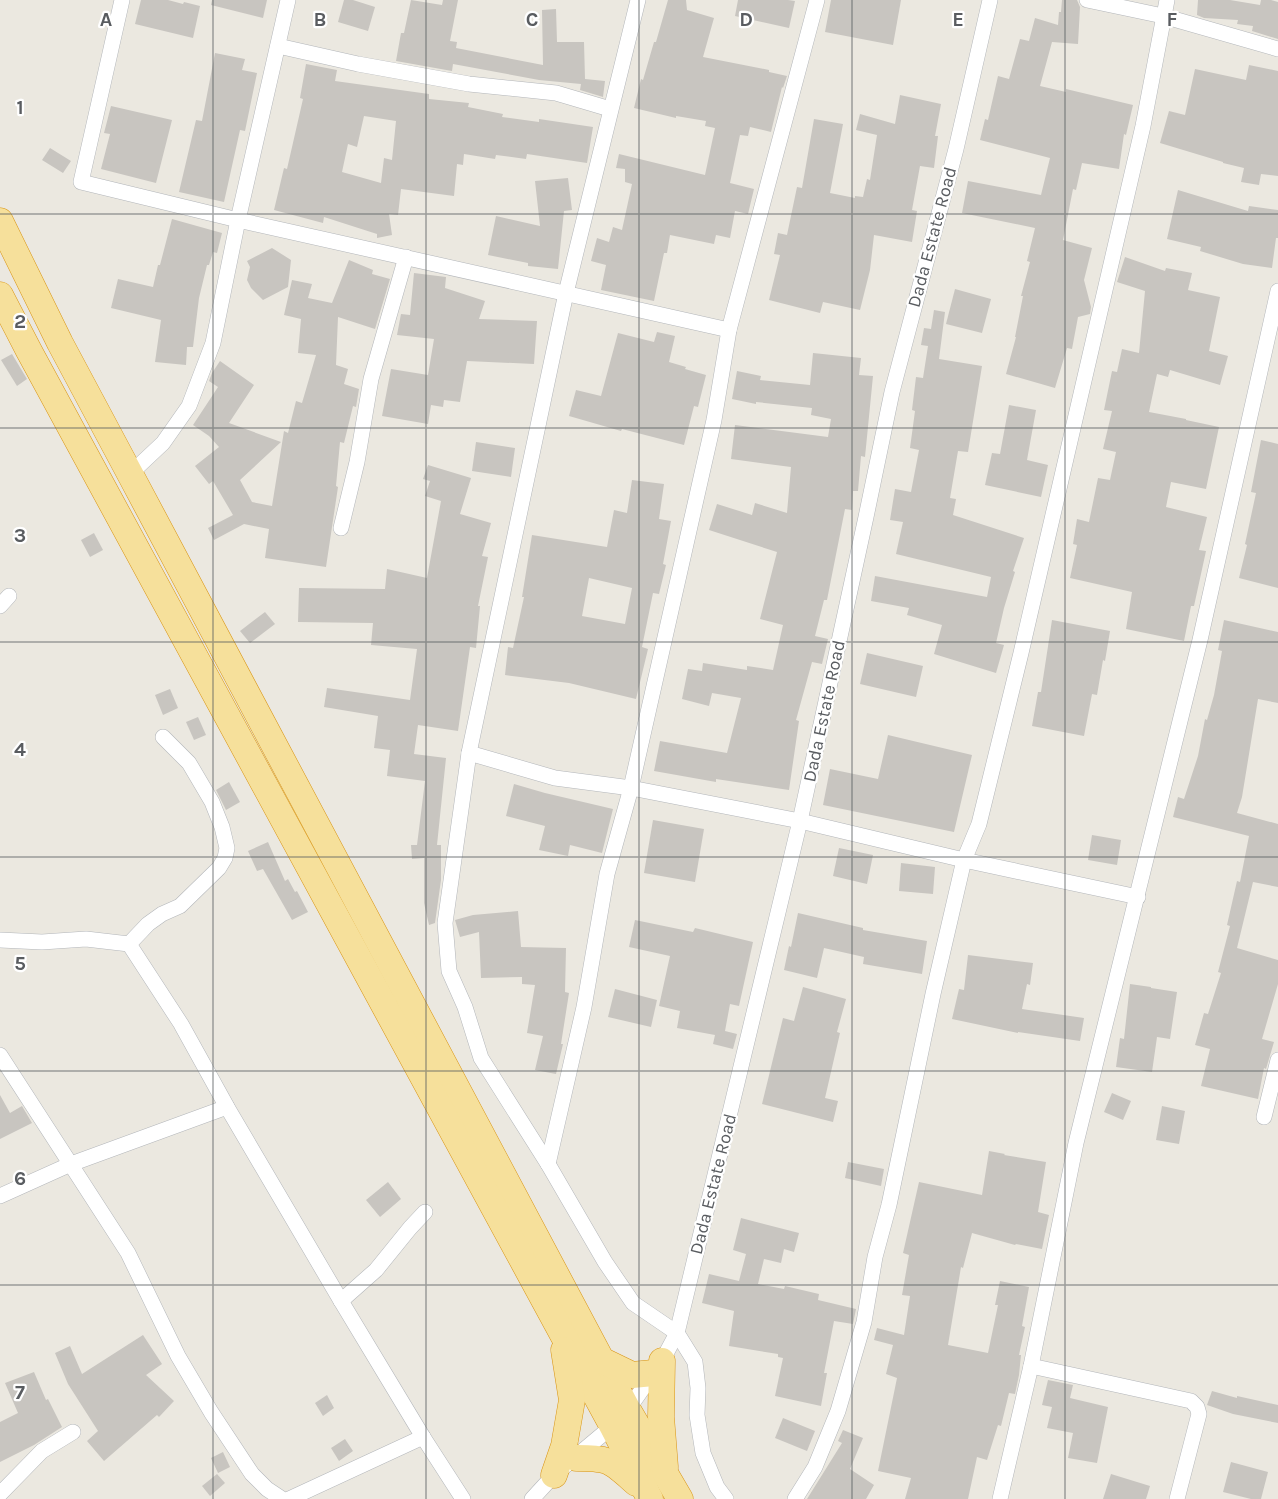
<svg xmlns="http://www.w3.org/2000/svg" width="1278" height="1499" font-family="Karla,sans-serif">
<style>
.building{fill:#c8c5c0;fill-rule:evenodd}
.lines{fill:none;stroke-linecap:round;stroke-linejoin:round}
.minor-casing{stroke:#b3b6ba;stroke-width:16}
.trunk-casing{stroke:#d99412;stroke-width:27}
.minor{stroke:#fff;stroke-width:15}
.trunk{stroke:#f6e09b;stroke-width:26}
.grid{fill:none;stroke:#595c60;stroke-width:1.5;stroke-opacity:0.55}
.labels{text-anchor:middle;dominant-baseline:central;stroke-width:4.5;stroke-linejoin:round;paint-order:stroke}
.street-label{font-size:18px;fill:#595c60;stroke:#fff}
.grid-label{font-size:20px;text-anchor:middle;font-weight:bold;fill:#595c60;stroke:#fff;stroke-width:4.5;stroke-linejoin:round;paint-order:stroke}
</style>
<rect width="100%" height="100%" fill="#ebe8e0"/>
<g class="building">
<polygon points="141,0 168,0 183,4 184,2 200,6 193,38 135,24"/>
<polygon points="212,0 267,0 263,18 211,5"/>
<polygon points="344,0 353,0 375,7 368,31 338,22"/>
<polygon points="411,0 442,5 443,0 458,0 450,41 457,42 456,48 543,65 542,10 556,9 557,42 584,42 585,79 605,81 603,97 580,90 581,84 539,80 453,64 452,71 396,61 401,33 404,33"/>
<polygon points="668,0 686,0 687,10 714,18 703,57 769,70 769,72 787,76 783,88 782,87 771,132 750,127 748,136 740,135 730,183 754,189 748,214 735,211 730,238 716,235 714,244 670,235 667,253 664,253 654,301 601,290 606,265 591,261 597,238 609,242 613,227 622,230 632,184 625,182 625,169 616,168 619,154 705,175 715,128 705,126 706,121 676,116 676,118 634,108 641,79 643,80 654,42 656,42"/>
<polygon points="738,0 788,0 795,1 789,28 735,16"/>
<polygon points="831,0 901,0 893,45 825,32"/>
<polygon points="1062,0 1077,0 1080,7 1078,44 1052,42 1040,86 1066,92 1066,89 1133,105 1126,135 1124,134 1119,169 1082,163 1076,190 1073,189 1063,240 1092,248 1084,280 1091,307 1090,314 1078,317 1072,349 1067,348 1055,388 1006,374 1016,337 1015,337 1023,296 1021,296 1030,262 1027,261 1035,228 962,213 968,181 1041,195 1050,158 980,140 985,119 988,120 998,76 1009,79 1020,39 1029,41 1035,18 1058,25 1059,12 1061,12"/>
<polygon points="1198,0 1230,0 1260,5 1261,0 1271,0 1278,2 1278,39 1252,31 1253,26 1237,24 1238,20 1204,18 1197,15"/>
<polygon points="215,53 245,59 242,70 257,73 245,131 240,130 224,202 179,192 196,120 202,121"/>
<path d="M306,64L337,70L335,81L429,94V99L469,103L468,107L503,114L502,117L539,122V119L593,127L587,163L527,154L526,159L496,155L495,159L464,154L463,165L457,164L454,196L401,189L398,215L389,214L392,235L377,238V234L324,217L323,223L274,210L284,168L287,169L303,99L300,98ZM364,116L396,121L392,160L384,158L381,183L342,172L348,144L357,147Z"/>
<polygon points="1249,65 1278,71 1278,176 1261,174 1259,185 1241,182 1244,168 1223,163 1223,162 1160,143 1169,111 1185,115 1195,69 1246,80"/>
<polygon points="900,95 941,104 935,136 938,136 934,168 920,166 912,210 917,211 912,242 874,235 870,270 860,310 823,302 820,313 769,300 780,255 774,254 778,233 787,235 797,187 802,188 814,119 843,124 830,193 855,198 855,196 863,197 867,179 870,180 877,135 856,130 860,114 895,124"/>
<polygon points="111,106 172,120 156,183 101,169 110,134 104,133"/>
<polygon points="50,148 71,161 63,173 42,160"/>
<polygon points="568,178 572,210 564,211 558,269 528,266 528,263 488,255 496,216 540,226 535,181"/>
<polygon points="1178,190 1248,211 1249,206 1278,210 1278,238 1276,238 1272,268 1243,264 1200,251 1201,247 1167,239"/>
<polygon points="172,219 222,233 217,253 213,252 209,265 207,265 199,298 193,347 187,347 186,365 155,362 161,320 111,308 118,279 153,287 158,265 160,265"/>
<polygon points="272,248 291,260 288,287 263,300 251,288 247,280 250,267 247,261"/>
<polygon points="1125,257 1165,271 1166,268 1192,273 1188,290 1220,297 1209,351 1228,356 1220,385 1170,370 1168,377 1157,374 1149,412 1186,419 1186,420 1219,427 1206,489 1171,482 1166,507 1207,517 1199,550 1206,551 1194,606 1191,606 1184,641 1126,629 1132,592 1070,578 1077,545 1073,544 1077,519 1089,522 1098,478 1110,480 1116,452 1103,449 1112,411 1104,410 1112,371 1117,372 1122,349 1139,353 1145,291 1117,282"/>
<polygon points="349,260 373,270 372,274 390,279 375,329 338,317 336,365 348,369 344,384 359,389 356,407 353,406 344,443 340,442 336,486 338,487 326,567 265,558 269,529 244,524 214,540 208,528 233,515 213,481 209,484 195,466 219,447 209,436 193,425 218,387 209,381 212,373 220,361 254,385 229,423 281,442 240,480 252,502 272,506 284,431 288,433 296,401 302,403 316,355 298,353 301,319 284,315 292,280 312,284 308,298 332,303"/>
<polygon points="414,273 446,277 445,288 485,301 479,319 537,321 534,364 467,361 460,402 444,400 443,407 431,405 428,424 382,416 391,369 428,375 434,339 397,335 401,314 410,315"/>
<polygon points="955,289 991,299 982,333 946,324"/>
<polygon points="934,310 945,312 939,359 982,366 968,452 958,451 950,498 956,499 953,515 1024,538 1013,571 1015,572 1004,608 996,643 1004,645 996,673 934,654 942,625 907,615 909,608 871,601 875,576 987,597 991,577 896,554 903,522 890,520 895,489 911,492 919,450 910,448 915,411 912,410 916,377 923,378 928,346 921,345 924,328 931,329"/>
<polygon points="657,332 675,336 669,362 686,367 685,369 706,375 698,407 694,406 684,445 622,429 621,431 569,416 576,390 601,396 618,333 654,342"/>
<polygon points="813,353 861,358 859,375 873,376 865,457 861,456 858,491 853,491 852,510 845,509 827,600 824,600 815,636 828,639 822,664 812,662 796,720 799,721 789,790 716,779 716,782 654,771 660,741 727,753 741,698 712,693 709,706 682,699 688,669 702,671 703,663 747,670 747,666 773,670 783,625 760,619 777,552 709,530 717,504 752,515 755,503 787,513 791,467 731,459 735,425 828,437 831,419 811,415 812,408 756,402 756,404 732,399 737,371 761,376 760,380 810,385"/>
<polygon points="12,354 27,379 17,386 1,360"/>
<polygon points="1009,405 1036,410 1027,460 1048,465 1041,497 985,485 992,453 1000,454"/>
<polygon points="1261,440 1278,444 1278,588 1239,578 1247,545 1245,544 1256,493 1251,492"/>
<polygon points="476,442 515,448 511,477 472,471"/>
<polygon points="428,465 471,478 460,514 491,523 482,556 488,557 478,606 480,606 476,648 470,647 458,731 418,725 414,754 446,758 437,845 441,845 441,880 435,923 429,925 424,903 424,858 412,859 411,845 417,845 425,781 387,776 390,750 374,748 378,716 324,707 327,688 410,700 417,649 371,645 373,623 298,622 299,588 385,589 387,569 427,578 441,501 425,496 430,481 423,479"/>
<path d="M632,480L664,484L659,519L671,521L663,564L666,565L659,594L653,593L642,647L648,649L636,699L569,683L505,675L508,647L513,648L524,597H522L532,535L607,547L614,510L627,513ZM589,578L632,588L625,624L582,616Z"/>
<polygon points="94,533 103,550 90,557 81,540"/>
<polygon points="265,612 275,624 250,643 240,631"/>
<polygon points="1052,620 1110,631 1105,661 1103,660 1097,695 1092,694 1084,736 1032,726 1038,692 1041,692"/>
<polygon points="1224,620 1278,632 1278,703 1258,699 1242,797 1237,813 1278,824 1278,887 1253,882 1237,948 1278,960 1278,984 1262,1039 1274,1042 1266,1069 1264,1068 1258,1099 1201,1086 1210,1049 1195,1045 1204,1013 1208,1014 1221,973 1218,972 1230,926 1227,925 1237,881 1240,882 1249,836 1173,817 1178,797 1184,799 1198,756 1205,719 1207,720 1214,695 1222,651 1218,650"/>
<polygon points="867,653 923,666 916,697 860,684"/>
<polygon points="170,689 178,708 163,715 155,695"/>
<polygon points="198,717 206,735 194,740 186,722"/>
<polygon points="888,735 972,755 954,832 823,805 830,769 878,779"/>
<polygon points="229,782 240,802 226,810 216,790"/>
<polygon points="514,784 545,793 613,809 602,853 570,845 568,856 539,850 545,826 506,816"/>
<polygon points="653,820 704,829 695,882 644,873"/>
<polygon points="1092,835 1121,840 1117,865 1088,860"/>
<polygon points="268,842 285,881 288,879 295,892 297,891 308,912 292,920 263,869 257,871 248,851"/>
<polygon points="839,848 873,855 867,884 833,876"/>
<polygon points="901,863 935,867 933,894 899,891"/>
<polygon points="518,911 521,947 566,948 565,992 569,993 561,1044 563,1044 556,1074 535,1070 543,1036 527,1033 535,985 522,984 522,977 481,978 479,932 460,937 455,920 473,915"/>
<polygon points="798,913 863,928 863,930 927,941 922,974 863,964 864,957 824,948 817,978 784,970 789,946 791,947"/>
<polygon points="635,920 693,932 695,928 753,942 739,1006 730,1004 725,1031 737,1034 733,1049 713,1044 715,1035 677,1028 680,1011 659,1006 670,956 629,947"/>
<polygon points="968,955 1033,963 1030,985 1027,984 1022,1009 1084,1018 1080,1041 1018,1032 1018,1033 952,1019 959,989 964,990"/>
<polygon points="1130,984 1151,987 1151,988 1177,992 1170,1039 1157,1037 1152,1072 1116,1067 1120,1038 1124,1039"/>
<polygon points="803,987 846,999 837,1032 840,1033 825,1098 838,1101 833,1122 762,1104 783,1018 794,1021"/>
<polygon points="615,989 657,1000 651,1027 608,1017"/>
<polygon points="1112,1093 1131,1101 1123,1120 1104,1112"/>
<polygon points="0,1095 10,1113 22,1106 32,1123 0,1139"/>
<polygon points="1162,1106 1185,1111 1179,1144 1156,1140"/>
<polygon points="989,1151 1005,1154 1004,1155 1046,1162 1038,1212 1049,1215 1042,1249 1016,1244 1015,1245 972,1233 963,1268 961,1267 948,1345 988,1353 998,1305 995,1305 1000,1281 1029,1287 1022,1326 1025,1327 1019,1355 1021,1355 1019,1375 1015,1394 1009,1393 1001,1426 998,1425 987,1460 977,1457 968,1499 905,1499 911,1478 878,1471 897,1378 886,1374 893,1345 874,1340 877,1328 904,1335 910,1296 902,1295 909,1255 903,1253 919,1182 982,1195"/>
<polygon points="848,1162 884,1169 881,1186 845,1178"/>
<polygon points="388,1182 401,1199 380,1217 366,1200"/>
<polygon points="741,1218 799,1233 794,1252 784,1249 781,1263 764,1259 758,1284 784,1289 785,1286 819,1294 818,1300 856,1309 853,1324 834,1321 824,1373 827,1373 821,1406 775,1396 783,1358 778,1357 778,1354 729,1346 734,1311 702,1303 709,1274 739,1281 746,1254 733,1250"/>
<polygon points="143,1335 162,1364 146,1375 174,1401 159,1417 157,1415 104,1461 87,1441 98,1431 68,1384 55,1353 70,1346 82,1374"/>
<polygon points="34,1372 46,1400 48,1399 62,1427 34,1445 0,1462 0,1422 18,1413 5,1383"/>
<polygon points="1048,1380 1073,1385 1070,1398 1108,1407 1097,1463 1068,1458 1073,1433 1047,1428 1052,1407 1042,1405"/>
<polygon points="1212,1391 1237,1398 1237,1396 1278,1405 1278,1423 1233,1414 1207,1405"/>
<polygon points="327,1395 334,1408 323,1416 315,1403"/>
<polygon points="783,1418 815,1431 807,1451 775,1438"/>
<polygon points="843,1430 863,1438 850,1469 874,1485 866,1499 807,1499 842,1443 838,1441"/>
<polygon points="345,1439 353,1451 339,1461 331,1448"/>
<polygon points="223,1452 230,1467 218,1473 211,1458"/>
<polygon points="1231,1462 1268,1472 1261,1499 1251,1499 1223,1492"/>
<polygon points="217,1474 225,1483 210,1496 202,1486"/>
<polygon points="1111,1474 1150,1486 1146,1499 1103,1499"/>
</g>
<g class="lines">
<g class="minor-casing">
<g id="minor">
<polyline points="122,0 81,182 238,220 729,330"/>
<polyline points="638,0 566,293 469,753 555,778 631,788 800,821 964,860 1138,897"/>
<polyline points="1087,0 1163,16 1278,49"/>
<polyline points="278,46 358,64 469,84 556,93 610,109"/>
<polyline points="130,474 163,443 189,406 213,343 238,220 288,0"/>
<polyline points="341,528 357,462 371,379 406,257"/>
<polyline points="0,606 9,596"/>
<polyline points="469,753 445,923 449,971 465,1007 481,1058 548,1164 605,1262 633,1303 677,1333 695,1362 698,1388 697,1415 703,1453 717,1487 726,1499"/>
<polyline points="0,940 42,942 86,939 129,944 181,1024 227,1107 341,1301 423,1437 463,1499"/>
<polyline points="129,944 148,924 162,914 180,906 219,868 225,858 227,848 222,827 212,802 189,763 163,737"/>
<polyline points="0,1055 128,1253 178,1356 211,1412 252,1474 267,1489 282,1499"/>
<polyline points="1264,1117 1278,1060"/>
<polyline points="548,1164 584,1007 607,874 631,788 714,420 729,330 817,0"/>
<polyline points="0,1196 71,1164 227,1107"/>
<polyline points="341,1301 376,1270 410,1228 425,1212"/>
<polyline points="1031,1366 1191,1401 1197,1407 1199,1414 1177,1499"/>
<polyline points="0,1494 42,1451 73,1432"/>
<polyline points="289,1499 423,1437"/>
<polyline points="532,1499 554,1475 622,1418 662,1361 677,1333 800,821 866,517 892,392 956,149 990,0"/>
<polyline points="795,1499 815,1467 838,1411 864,1322 875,1257 889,1205 933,994 964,860 979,824 1021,653 1143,126 1167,0"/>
<polyline points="1000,1499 1031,1366 1076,1143 1200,640 1278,291"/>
</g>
</g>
<g class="trunk-casing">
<g id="trunk">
<polyline points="0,221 60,343 130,474 628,1410 680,1499"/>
<polyline points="0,295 29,351 613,1427 650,1499"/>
<polyline points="601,1360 632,1375 653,1373"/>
<polyline points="662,1361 661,1417 665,1467"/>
<path d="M576,1458C610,1458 610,1460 636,1483"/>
<polyline points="554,1475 564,1446 572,1400 564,1350"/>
</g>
</g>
<use href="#minor" class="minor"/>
<use href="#trunk" class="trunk"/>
</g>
<path class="grid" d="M213,0V1499M426,0V1499M639,0V1499M852,0V1499M1065,0V1499M0,214H1278M0,428H1278M0,642H1278M0,857H1278M0,1071H1278M0,1285H1278"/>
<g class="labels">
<g class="street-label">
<text transform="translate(932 237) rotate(-75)">Dada Estate Road</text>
<text transform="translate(824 711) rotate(-78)">Dada Estate Road</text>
<text transform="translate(713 1184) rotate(-76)">Dada Estate Road</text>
</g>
</g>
<g class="grid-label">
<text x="106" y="26">A</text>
<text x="320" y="26">B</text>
<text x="532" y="26">C</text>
<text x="746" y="26">D</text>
<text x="958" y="26">E</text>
<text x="1172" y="26">F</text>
<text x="20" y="114">1</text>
<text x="20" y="328">2</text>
<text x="20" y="542">3</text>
<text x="20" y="756">4</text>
<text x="20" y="970">5</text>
<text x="20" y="1185">6</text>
<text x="20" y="1399">7</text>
</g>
</svg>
